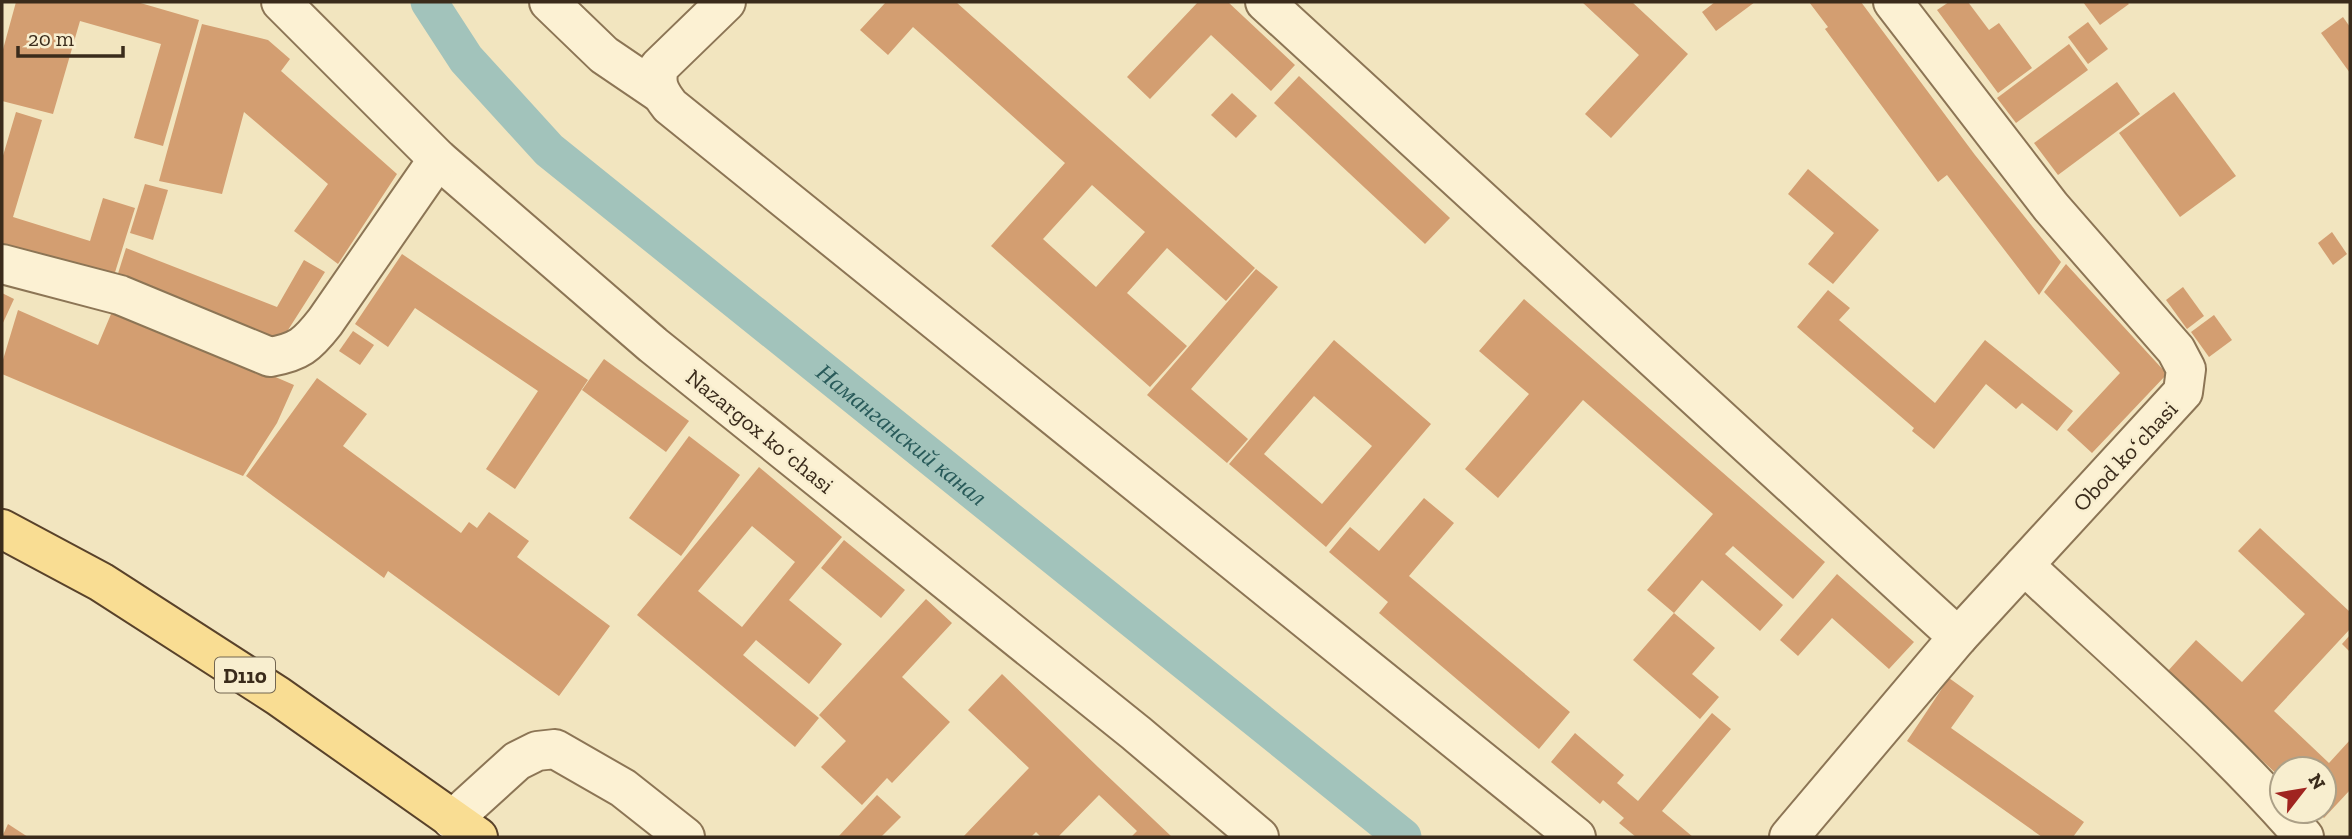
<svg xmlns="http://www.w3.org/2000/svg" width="2352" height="839" font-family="'Zilla Slab',serif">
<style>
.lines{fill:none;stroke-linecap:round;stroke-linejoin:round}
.canal{stroke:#a2c3bb;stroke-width:37}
.building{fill:#d39e71;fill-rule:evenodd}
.minor-casing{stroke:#8c7555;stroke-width:42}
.major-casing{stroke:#59422a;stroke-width:42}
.minor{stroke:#fcf1d3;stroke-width:38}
.major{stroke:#f9dd93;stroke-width:38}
.labels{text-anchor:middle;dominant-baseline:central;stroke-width:5;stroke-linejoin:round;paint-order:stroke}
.shield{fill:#f8eecf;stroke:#736651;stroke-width:2}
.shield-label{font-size:21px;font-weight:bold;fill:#3a2b1b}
.street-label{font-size:23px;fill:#3a2b1b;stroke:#f8eecf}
.water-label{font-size:24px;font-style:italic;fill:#295b5a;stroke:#f8eecf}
</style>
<rect width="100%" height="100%" fill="#f2e5bf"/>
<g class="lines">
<path class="canal" id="s1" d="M429,2L466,59L549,150L1403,837"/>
</g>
<g class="building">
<polygon points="16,2 137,2 199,20 163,146 134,138 161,44 80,21 53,114 2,101 2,53"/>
<path d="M886,2H956L1255,268L1226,301L1167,248L1127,293L1187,346L1150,387L991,246L1065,163L913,27L888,55L860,30ZM1092,185L1145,232L1096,287L1043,239Z"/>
<polygon points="1198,2 1228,2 1295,65 1271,91 1211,35 1150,99 1127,77"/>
<polygon points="1582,2 1632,2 1688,54 1611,138 1585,114 1639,55"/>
<polygon points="1715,2 1755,2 1716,31 1702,12"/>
<polygon points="1809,2 1861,2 1975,155 2061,262 2039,295 1947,175 1938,182 1825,29 1828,27"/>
<polygon points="1949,2 1968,2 1989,30 1999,23 2032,68 1998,93 1937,10"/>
<polygon points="2083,2 2127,2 2129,4 2100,25"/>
<polygon points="2343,17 2350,27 2350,73 2321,33"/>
<polygon points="2088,22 2108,49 2088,64 2068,37"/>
<polygon points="202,24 268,40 290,59 281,71 397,174 338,264 294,231 328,184 244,112 222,194 159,181"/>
<polygon points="2069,44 2088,70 2016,123 1997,98"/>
<polygon points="1299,76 1450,218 1425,244 1274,103"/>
<polygon points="2117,82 2140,114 2058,175 2034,143"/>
<polygon points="2174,92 2236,176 2180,217 2119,133"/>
<polygon points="1232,93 1257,116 1236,138 1211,115"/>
<polygon points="16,112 42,120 13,217 90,241 103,198 135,208 112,282 2,249 2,159"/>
<polygon points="1808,169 1879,230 1833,284 1808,264 1834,233 1788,194"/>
<polygon points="145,184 168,190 153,240 130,233"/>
<polygon points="2332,232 2347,254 2333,265 2318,243"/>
<polygon points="126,248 277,307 304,260 325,272 281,341 115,283"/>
<polygon points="402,254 588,380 515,489 486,469 538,391 415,308 388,347 355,324"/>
<polygon points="2066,264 2167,374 2092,453 2067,430 2120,373 2044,292"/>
<polygon points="1256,269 1278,287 1191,389 1248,439 1227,463 1147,395"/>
<polygon points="2183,287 2204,316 2187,329 2166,300"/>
<polygon points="1828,290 1850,308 1839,320 1935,403 1985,340 2073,411 2057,431 2022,403 2016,409 1986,384 1934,449 1912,431 1914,428 1797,327"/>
<polygon points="2,293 14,299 2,325"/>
<polygon points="1524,299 1825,562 1793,599 1733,546 1725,554 1783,605 1760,631 1702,580 1674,613 1715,648 1692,674 1719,697 1700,719 1633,660 1674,613 1647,590 1713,514 1583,400 1498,498 1465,469 1529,394 1479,351"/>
<polygon points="114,307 294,385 277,423 243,476 2,374 2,363 18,310 98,345"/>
<polygon points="2214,315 2232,340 2209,357 2191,332"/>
<polygon points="353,331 374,345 360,365 339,351"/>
<path d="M1334,340L1431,424L1326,547L1229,464ZM1314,396L1372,446L1322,504L1264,454Z"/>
<polygon points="604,359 689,421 666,452 582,390"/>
<polygon points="317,378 367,414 343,446 461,533 469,522 477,528 489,512 529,541 517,557 610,626 559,696 388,571 384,578 246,476"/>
<polygon points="689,436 740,475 681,556 629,518"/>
<path d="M759,467L842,537L789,600L842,644L809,684L756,640L743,655L819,718L795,747L637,615ZM752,526L795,562L742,627L698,591Z"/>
<polygon points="1424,498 1454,523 1409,576 1570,712 1539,749 1379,613 1388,602 1329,552 1350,527 1379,551"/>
<polygon points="2260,528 2350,612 2350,629 2274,711 2329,763 2350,740 2350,790 2324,818 2317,811 2324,811 2324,769 2282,769 2282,779 2167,672 2196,640 2242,682 2305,614 2238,551"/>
<polygon points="844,540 905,590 881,618 821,568"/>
<polygon points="1837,574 1914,642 1889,669 1832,618 1798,656 1780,640"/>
<polygon points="926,599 952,623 902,677 950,722 892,783 887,778 862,805 821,767 846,741 819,715"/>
<polygon points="2350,635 2350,652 2342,644"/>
<polygon points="1002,674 1098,767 1172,837 1131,837 1137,831 1099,795 1058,837 1041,837 1036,832 1031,837 963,837 1029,768 968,710"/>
<polygon points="1949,678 1974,696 1951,728 2084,822 2073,837 2042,837 1907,741"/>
<polygon points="1712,713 1731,729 1662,811 1693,837 1636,837 1619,823 1624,818 1603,800 1600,804 1551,762 1575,733 1624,775 1617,783 1638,801"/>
<polygon points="877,795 901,817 881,837 838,837"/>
<polygon points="8,824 28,837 2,837"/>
</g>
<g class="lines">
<g class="minor-casing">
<g id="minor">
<polyline points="281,2 438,159 653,345 1136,733 1259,837"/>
<polyline points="549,2 604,55 660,93"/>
<path d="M726,2L659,67C655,84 659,92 670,106L1576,837"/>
<polyline points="1265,2 1958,637"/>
<path d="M1893,2L2051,207L2176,350L2186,369L2183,392L2024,565C2118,653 2220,740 2304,837"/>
<path d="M2,264L120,295L270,357C299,352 307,345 325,322L438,159"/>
<polyline points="452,820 517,761 537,751 555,749 623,788 685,837"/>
<polyline points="1789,837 1958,637 2024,565"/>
</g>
</g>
<g class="major-casing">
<polyline id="major" points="2,529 101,582 278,696 478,837"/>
</g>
<use href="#minor" class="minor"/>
<use href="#major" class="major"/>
</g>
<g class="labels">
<rect class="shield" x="215" y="657.5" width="60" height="35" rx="5"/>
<g class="shield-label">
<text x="245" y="675">D110</text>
</g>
<g class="street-label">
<text transform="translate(760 431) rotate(39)">Nazargox koʻchasi</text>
<text transform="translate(2125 456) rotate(-47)">Obod koʻchasi</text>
</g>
<g class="water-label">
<text stroke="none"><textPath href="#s1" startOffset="644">Наманганский канал</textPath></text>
</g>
</g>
<rect width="2352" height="839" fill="none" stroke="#3a2b1b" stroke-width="7"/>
<g transform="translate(2303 790) rotate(59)"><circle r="33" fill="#f8eecf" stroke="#aca087" stroke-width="2"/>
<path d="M0-5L12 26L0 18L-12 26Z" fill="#a02420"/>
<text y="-10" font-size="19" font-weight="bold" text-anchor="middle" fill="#3a2b1b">N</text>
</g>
<path d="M18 46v10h105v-10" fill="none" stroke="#3a2b1b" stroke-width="3.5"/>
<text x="28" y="46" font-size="21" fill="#3a2b1b" stroke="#f8eecf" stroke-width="5" paint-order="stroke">20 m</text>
</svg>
